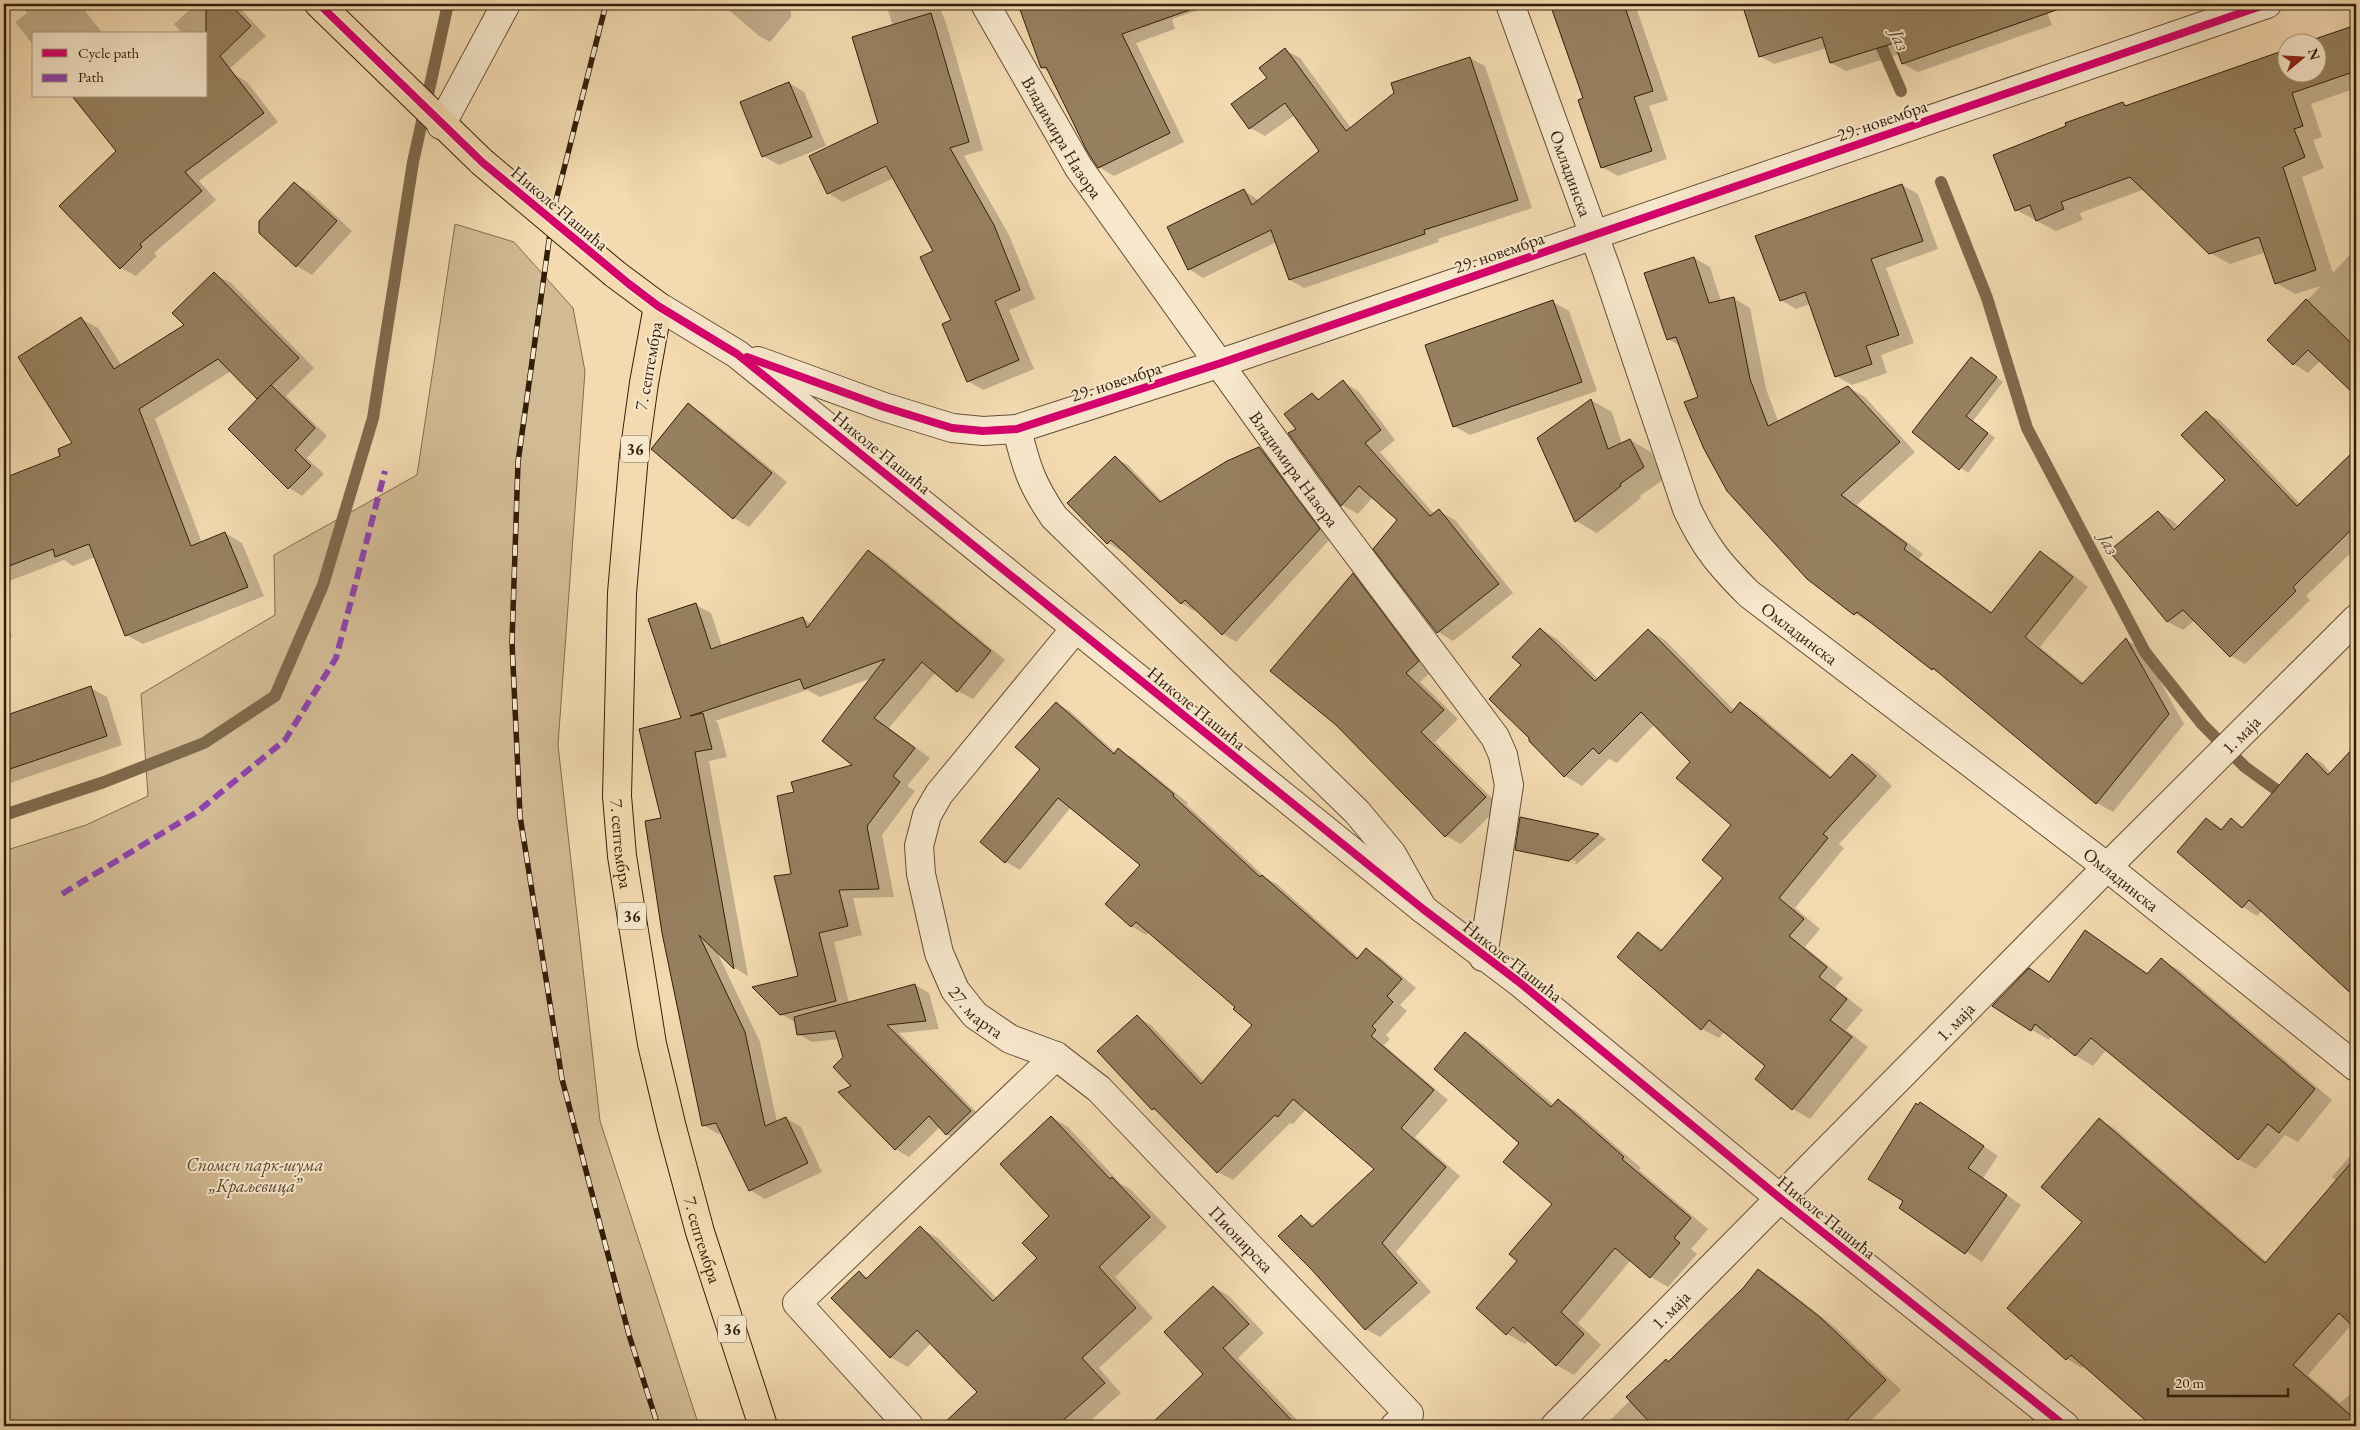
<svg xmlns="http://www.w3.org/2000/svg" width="2360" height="1430" font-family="'EB Garamond',serif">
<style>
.green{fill:#d2ba94;stroke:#826c4e}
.shadow{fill:#0003;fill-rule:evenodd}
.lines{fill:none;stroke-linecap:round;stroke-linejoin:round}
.stream{stroke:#7f694b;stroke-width:12}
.building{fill:#978060;stroke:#331f09}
.minor-casing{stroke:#634e33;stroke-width:30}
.tertiary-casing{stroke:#634e33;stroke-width:30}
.primary-casing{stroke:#331f09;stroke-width:30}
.minor{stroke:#f7e7cc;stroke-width:28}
.tertiary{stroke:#f7e7cc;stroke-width:28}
.primary{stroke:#f3dab0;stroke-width:28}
.rail-casing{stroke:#331f09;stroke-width:5.5}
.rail{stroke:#f7e7cc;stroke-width:4;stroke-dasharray:11;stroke-linecap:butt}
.primary-bridge-casing{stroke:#331f09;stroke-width:30;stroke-linecap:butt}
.primary-bridge{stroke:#f3dab0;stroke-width:28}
.quiet{stroke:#8e44ad;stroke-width:6;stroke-dasharray:12 6;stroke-linecap:butt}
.cycleway-casing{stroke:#f7e7cc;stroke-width:11}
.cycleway{stroke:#d6006c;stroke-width:8}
.labels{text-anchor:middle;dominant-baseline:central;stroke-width:4;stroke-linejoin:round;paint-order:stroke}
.shield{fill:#f7e7cc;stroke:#6e5b44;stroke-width:1}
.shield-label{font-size:16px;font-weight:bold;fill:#331f09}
.street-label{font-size:18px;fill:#331f09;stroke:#f7e7cc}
.park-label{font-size:18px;font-style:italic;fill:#5b462c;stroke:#f7e7cc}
.water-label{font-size:19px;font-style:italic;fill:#5f4a30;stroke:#f7e7cc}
</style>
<rect width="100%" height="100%" fill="#f3dab0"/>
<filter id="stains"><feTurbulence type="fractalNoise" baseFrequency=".004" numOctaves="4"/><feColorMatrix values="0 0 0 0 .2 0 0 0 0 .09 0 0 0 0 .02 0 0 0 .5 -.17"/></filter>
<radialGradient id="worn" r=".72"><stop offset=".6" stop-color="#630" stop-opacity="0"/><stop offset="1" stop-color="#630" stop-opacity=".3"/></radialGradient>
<polygon class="green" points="455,224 514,242 573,308 585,371 558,745 600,1121 699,1426 4,1426 4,851 86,825 148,796 141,694 275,615 274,555 417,475"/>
<g class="shadow">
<polygon points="20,4 80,4 103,34 34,34 34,46 15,22 27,13"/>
<polygon points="196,4 236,4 266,36 226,72 206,34 183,34 174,24"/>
<polygon points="722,4 789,4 791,5 791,17 770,42 759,36"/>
<polygon points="886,4 938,4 946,23 983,150 964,156 1009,235 1035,299 1009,310 1034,369 983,390 968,381 935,251 894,178 843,202 828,193 879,124 893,26"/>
<polygon points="1019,4 1216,4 1172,19 1175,29 1136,43 1184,142 1114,176 1099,167 1050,72 1042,68"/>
<polygon points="1552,4 1635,4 1668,100 1649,106 1667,159 1618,176 1602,167 1585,99"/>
<polygon points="1743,4 1862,4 1866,14 1893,4 2044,4 2052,25 1918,72 1903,64 1900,54 1846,71 1831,63 1827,48 1774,64 1760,56"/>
<polygon points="2356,26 2356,88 2311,104 2322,137 2313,140 2324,168 2302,177 2333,273 2356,248 2356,394 2321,360 2308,373 2294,364 2269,340 2321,286 2295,294 2276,283 2266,252 2230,264 2210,253 2145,189 2080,213 2083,220 2056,231 2016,210 2123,103 2128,106 2288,72 2318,72 2318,42 2309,42"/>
<polygon points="1285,50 1300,58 1351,128 1470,58 1485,66 1532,208 1438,239 1439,242 1304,288 1290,280 1276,242 1203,278 1189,269 1244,191 1260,201 1321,152 1295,115 1265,136 1250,128 1269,78"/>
<polygon points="232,73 247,82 278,122 199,181 216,200 154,253 157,256 136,276 121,268 117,151 206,96"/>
<polygon points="789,83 804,92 826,146 779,165 763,156"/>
<polygon points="294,183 310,192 352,231 312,275 297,266"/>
<polygon points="1902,185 1918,194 1938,249 1886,268 1914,343 1881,355 1887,373 1852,385 1836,376 1810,304 1796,309 1781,300"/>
<polygon points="1694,258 1710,267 1721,301 1733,298 1750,308 1766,389 1779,423 1848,387 1865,397 1915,452 1857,505 1923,554 1919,559 1993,613 2041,553 2057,562 2088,587 2040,647 2085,684 2126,640 2142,649 2184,724 2113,812 2097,803 1945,676 1932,669 1872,622 1871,623 1855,614 1808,578 1700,398 1681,346 1668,339"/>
<polygon points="214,274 231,283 314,368 286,396 327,436 307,458 324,474 302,496 289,488 229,429 259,399 231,371 155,419 202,543 225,533 242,543 264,596 143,644 126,635 95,557 73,566 64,560 4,583 4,469 9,477 62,457 74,444 81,319 98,328 122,366 186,325"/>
<polygon points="1553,302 1569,311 1597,391 1470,435 1454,426"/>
<polygon points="1971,358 2003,382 1973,421 1995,438 1968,473 1914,432"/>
<polygon points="1343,382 1358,391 1395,440 1380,452 1434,514 1439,511 1455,520 1513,593 1453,641 1438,632 1375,549 1399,520 1373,497 1358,514 1342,505 1290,434 1298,430 1312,394 1320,399"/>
<polygon points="1591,400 1612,412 1622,444 1630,440 1651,452 1664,479 1640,496 1641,498 1597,533 1576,521 1539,439"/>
<polygon points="689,405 704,414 787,482 749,527 734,518 652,449"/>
<polygon points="2206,413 2221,421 2301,505 2355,453 2351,448 2356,444 2356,548 2306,596 2310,600 2245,664 2231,656 2195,620 2183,630 2168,622 2111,551 2159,512 2173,521 2179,527 2227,480"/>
<polygon points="1259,448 1272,456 1332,537 1236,642 1223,634 1196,609 1194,611 1181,603 1123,549 1121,551 1108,543 1069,503 1115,458 1128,465 1163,502"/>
<polygon points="869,551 884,560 1005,660 973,699 958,691 936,672 889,728 930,758 907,786 915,791 882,835 894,897 853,898 862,935 834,942 849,1003 915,985 929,993 939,1029 899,1033 984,1120 960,1142 946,1134 940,1127 909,1157 895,1149 853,1086 839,1039 812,1042 798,1034 796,1023 781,1014 799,977 792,875 795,793 855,766 872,678 820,697 807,690 715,721 718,723 727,757 709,761 748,976 735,968 717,952 760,1042 777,1122 785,1118 801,1127 822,1172 765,1199 750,1190 723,1133 718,1134 703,1125 680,1009 677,1007 647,822 663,819 682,719 696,605 711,613 722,646 803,618 812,624"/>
<polygon points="1353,575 1368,583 1433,670 1420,682 1458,719 1435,742 1500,806 1461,844 1446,836 1336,724"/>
<polygon points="4,617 12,636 4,639"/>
<polygon points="1540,629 1557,639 1599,679 1648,630 1665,640 1734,710 1740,703 1757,713 1832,777 1853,755 1870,765 1892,786 1839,844 1844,848 1795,908 1820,929 1805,947 1843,978 1835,988 1863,1010 1846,1030 1868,1047 1810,1119 1793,1109 1757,1079 1767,1066 1725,1031 1719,1038 1702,1029 1639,933 1664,950 1725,878 1733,825 1692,761 1655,724 1617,763 1609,759 1582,786 1565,776 1523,665"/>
<polygon points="91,688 107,697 122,745 4,785 4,717"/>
<polygon points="1056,703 1071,712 1116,753 1118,750 1133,758 1188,803 1187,805 1266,878 1277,884 1359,958 1366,950 1381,958 1416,988 1400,1005 1407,1011 1386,1035 1390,1039 1384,1045 1448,1100 1415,1137 1460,1176 1396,1252 1431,1292 1380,1337 1365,1329 1301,1216 1315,1225 1376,1169 1306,1109 1293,1124 1290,1123 1233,1180 1218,1172 1164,1116 1152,1109 1137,1017 1151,1025 1204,1082 1254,1025 1237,1007 1149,932 1146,935 1131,926 1142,865 1071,807 1020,870 1006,862 1042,769"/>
<polygon points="2356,747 2356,857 2332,882 2356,902 2356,996 2262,911 2257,916 2243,907 2207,819 2223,829 2231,820 2244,827 2307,755 2322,763 2332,774"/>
<path d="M1521,819L1599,835L1606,839L1577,864L1524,853L1516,849ZM1523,850L1576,861L1575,863L1523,853Z"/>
<polygon points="2085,931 2149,974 2161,960 2179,970 2332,1100 2298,1142 2285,1135 2256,1169 2238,1159 2107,1049 2093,1066 2075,1055 2052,1036 2049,1040 2032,1030 2029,970 2050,982"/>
<polygon points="1466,1034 1483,1044 1554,1105 1558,1100 1576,1111 1641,1168 1639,1170 1708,1229 1691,1249 1697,1254 1668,1287 1651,1277 1631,1260 1578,1323 1601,1345 1574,1375 1556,1365 1529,1340 1525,1344 1507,1334 1478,1308 1519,1261 1553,1204"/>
<polygon points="1936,1113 1998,1156 1983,1178 2021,1205 1982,1262 1901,1207"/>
<polygon points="1051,1117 1068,1127 1121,1184 1130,1189 1167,1227 1115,1277 1153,1318 1099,1368 1121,1393 1085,1426 962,1426 953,1417 979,1392 931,1343 908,1367 890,1357 859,1272 869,1278 920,1228 938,1238 997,1298 1039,1258 1051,1216"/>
<polygon points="2099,1120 2114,1128 2267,1262 2337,1181 2332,1177 2356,1149 2356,1327 2352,1324 2308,1375 2340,1403 2356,1389 2356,1426 2154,1426 2084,1365 2082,1368 2067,1359 2009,1308 2084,1221"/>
<polygon points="1759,1271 1775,1280 1837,1329 1901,1390 1866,1426 1727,1426 1722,1422 1718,1426 1604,1426 1745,1288"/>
<polygon points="1214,1287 1229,1296 1264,1333 1238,1358 1303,1426 1163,1426 1157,1420 1205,1374"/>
<polygon points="1948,1419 1960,1426 1943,1426"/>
</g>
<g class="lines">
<g class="stream">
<polyline points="1863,4 1901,91"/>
<polyline points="1941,182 1987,298 2027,428 2145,652 2202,724 2245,767 2289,799"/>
<polyline points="4,815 104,782 204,743 275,696 323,585 373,418 413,162 448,4"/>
</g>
</g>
<g class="building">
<polygon points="206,4 230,4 251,26 220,56 264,113 185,172 202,191 140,244 142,247 120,269 59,206 116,151 72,96 206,96"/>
<polygon points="1018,4 1194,4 1195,8 1122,34 1170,133 1098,168 1087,151 1046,67 1041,68"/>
<polygon points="1550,4 1624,4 1653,91 1634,97 1652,151 1601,168 1578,100 1583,98"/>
<polygon points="1742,4 2061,4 2062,8 1902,64 1894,43 1830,63 1822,37 1759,57"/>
<polygon points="931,13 969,142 950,148 994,225 1020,290 995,301 1019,360 967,382 942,324 951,320 920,257 933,251 886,166 827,194 809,156 878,123 852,37"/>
<polygon points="2356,25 2356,71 2292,93 2303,126 2294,129 2305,157 2283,167 2316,270 2275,284 2259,237 2209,254 2130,177 2061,202 2064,209 2036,221 2030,205 2015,211 1993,155 2066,126 2065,123 2123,102 2125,106 2288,49 2288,72 2318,72 2318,42 2306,42"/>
<polygon points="1285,48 1346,131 1394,93 1391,83 1470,57 1518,200 1424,230 1425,234 1289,280 1271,230 1188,270 1167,227 1244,189 1252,205 1319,151 1285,103 1249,129 1231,104 1267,78 1259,68"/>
<polygon points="789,82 812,137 762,157 740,102"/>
<polygon points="294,182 337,221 296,267 259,233 259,221"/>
<polygon points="1902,184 1923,241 1871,259 1899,335 1866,346 1872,364 1835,377 1805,292 1780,301 1755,236"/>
<polygon points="1694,257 1709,303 1734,297 1750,379 1768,426 1848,386 1900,442 1841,495 1907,544 1904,549 1991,613 2040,551 2073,577 2025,637 2082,684 2126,638 2169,714 2096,804 1933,668 1932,670 1857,612 1854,615 1807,579 1727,491 1704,449 1684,402 1698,397 1676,337 1667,340 1644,273"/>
<polygon points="214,272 299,358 257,399 218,359 139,409 191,546 225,532 248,587 125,636 89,544 55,557 53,549 4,568 4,478 60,456 58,449 72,443 18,357 81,317 114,369 184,325 172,313"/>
<polygon points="2306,299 2356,348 2356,396 2308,350 2293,365 2267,340"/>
<polygon points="1553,300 1582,382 1453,427 1425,345"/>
<polygon points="1971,357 1997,377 1966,416 1988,433 1959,470 1912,432"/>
<polygon points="1343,380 1381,430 1365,443 1430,516 1439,509 1499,584 1437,633 1373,549 1397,520 1359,486 1341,506 1288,433 1296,429 1284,414 1312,393 1318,400"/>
<polygon points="271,385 315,428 295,450 311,466 288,489 228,429"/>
<polygon points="1591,399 1608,449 1630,439 1644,467 1620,484 1621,486 1575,522 1537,438"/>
<polygon points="688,403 772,473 733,519 651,449"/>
<polygon points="2206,411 2297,506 2356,449 2356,525 2293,587 2296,591 2230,657 2183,610 2167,622 2109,551 2158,511 2174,530 2225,480 2181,435"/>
<polygon points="1259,447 1320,529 1222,635 1185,600 1181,604 1111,540 1107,544 1067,503 1115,456 1160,502 1227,461"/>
<polygon points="868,550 991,651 957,692 922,662 874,718 915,748 893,776 900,782 867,826 879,889 839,890 848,926 819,933 836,1001 780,1015 752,987 798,976 774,876 791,874 777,796 794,792 791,782 852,765 822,741 885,659 804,689 800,679 690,716 703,713 712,749 695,752 734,969 699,935 745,1032 765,1126 786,1117 808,1163 749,1191 716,1123 702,1126 662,933 645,821 661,818 639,729 681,718 648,619 696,603 711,649 803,617 807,628"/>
<polygon points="1353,573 1419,661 1406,673 1444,710 1421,732 1486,797 1445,837 1336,725 1270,671"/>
<polygon points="1540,628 1595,681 1648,629 1731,713 1740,702 1830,778 1852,754 1876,776 1823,834 1828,838 1779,898 1804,919 1789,936 1827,967 1819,977 1847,999 1830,1020 1852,1037 1792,1110 1755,1079 1765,1066 1709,1020 1701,1030 1617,957 1638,932 1661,951 1723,878 1702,860 1731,825 1676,778 1690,762 1641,712 1599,754 1593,748 1564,777 1529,741 1529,738 1489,699 1521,665 1512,657"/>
<polygon points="91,686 107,736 4,771 4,716"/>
<polygon points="1056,702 1114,754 1118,748 1174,794 1173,796 1260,877 1262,875 1357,959 1366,948 1402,979 1387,996 1393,1002 1372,1026 1376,1030 1371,1036 1434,1090 1401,1128 1446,1167 1382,1243 1417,1283 1365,1330 1312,1270 1278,1236 1301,1215 1312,1227 1374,1169 1293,1099 1278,1117 1275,1115 1217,1173 1154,1108 1152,1110 1097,1051 1137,1015 1201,1084 1252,1025 1233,1009 1235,1007 1136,922 1131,927 1105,904 1140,865 1058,798 1005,863 980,842 1040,769 1015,747"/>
<polygon points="2356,745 2356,998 2249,900 2242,908 2177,852 2206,818 2221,830 2231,818 2242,828 2307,753 2328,775"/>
<polygon points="1520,817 1599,834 1569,861 1515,850"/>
<polygon points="2085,930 2147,974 2161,958 2315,1089 2279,1133 2268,1124 2238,1160 2091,1038 2075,1056 2035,1024 2031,1031 1992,1006 2029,968 2049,982"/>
<polygon points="915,984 926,1021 887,1025 971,1111 946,1135 929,1116 895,1150 838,1092 851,1086 833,1067 843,1057 835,1031 797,1035 794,1017"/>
<polygon points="1465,1032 1551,1107 1558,1099 1624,1157 1622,1159 1691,1218 1674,1238 1680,1243 1650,1278 1615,1248 1561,1312 1584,1334 1556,1366 1513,1327 1506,1335 1476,1308 1517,1261 1509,1254 1552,1204 1503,1162 1519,1143 1434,1069"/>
<polygon points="1920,1102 1984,1146 1968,1168 2007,1195 1965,1254 1899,1208 1903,1201 1868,1179 1916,1103 1918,1105"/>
<polygon points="1051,1116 1110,1179 1112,1177 1150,1217 1099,1267 1136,1308 1082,1358 1105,1383 1057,1426 941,1426 977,1392 917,1330 890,1358 831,1298 859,1271 866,1279 920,1226 993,1301 1037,1258 1022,1243 1049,1216 1000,1164"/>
<polygon points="2099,1118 2265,1263 2356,1157 2356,1329 2339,1313 2293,1365 2356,1420 2356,1426 2152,1426 2071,1355 2066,1360 2007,1308 2082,1222 2041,1187"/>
<polygon points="1758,1269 1821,1318 1886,1380 1841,1426 1653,1426 1626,1397 1666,1359 1668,1362 1744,1287"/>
<polygon points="1213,1286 1249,1324 1223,1348 1297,1426 1149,1426 1203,1374 1164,1332"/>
</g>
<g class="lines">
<g class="minor-casing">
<g id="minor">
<path id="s1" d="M985,4L1079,168L1306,485L1495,737L1503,755L1509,785L1483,957"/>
<path id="s2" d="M1510,4L1607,271L1687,509C1705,547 1719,564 1749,594L2107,867L2356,1067"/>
<polyline points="441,125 506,4"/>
<path d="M1017,429C1026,467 1032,485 1054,517L1357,812L1392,854L1423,909"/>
<path id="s3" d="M1075,629L939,794L927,815L919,846L921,874L939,953L955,990L975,1015L1010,1039L1056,1056L1099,1089L1409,1414L1395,1426"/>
<polyline points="909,1426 797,1303 1056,1056"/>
<path id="s4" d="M1555,1426L2107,867L2356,619"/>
</g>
</g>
<g class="tertiary-casing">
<g id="tertiary">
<polyline points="658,306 737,354 1423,909 1519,982 1781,1199 2065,1426"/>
<polyline points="758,361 884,407 952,428 983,431 1017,429 1221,363 2267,4"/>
</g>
</g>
<g class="primary-casing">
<g id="primary">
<polyline points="319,4 482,162"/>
<path id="s5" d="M615,274L658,306L644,383L634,455L622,593L617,796L622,856L652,1044L672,1128L700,1232L763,1426"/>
</g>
</g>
<use href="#minor" class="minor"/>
<use href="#tertiary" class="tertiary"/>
<use href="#primary" class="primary"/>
<g class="rail-casing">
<polyline id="rail" points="606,4 553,212 518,462 512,642 520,816 562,1079 629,1335 658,1426"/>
</g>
<use href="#rail" class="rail"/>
<g class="primary-bridge-casing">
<polyline id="primary-bridge" points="482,162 615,274"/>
</g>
<use href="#primary-bridge" class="primary-bridge"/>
<polyline class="quiet" points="62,894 197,812 285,740 336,658 385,471"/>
<g class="cycleway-casing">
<g id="cycleway">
<polyline points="319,4 482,162 629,284 658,306 737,354 1423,909 1519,982 1781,1199 2065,1426"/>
<polyline points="747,357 884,407 952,428 983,431 1017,429 1221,363 2267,4"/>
</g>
</g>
<use href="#cycleway" class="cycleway"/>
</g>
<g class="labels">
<g class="shield">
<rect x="621" y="435.5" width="28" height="27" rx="4"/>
<rect x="618" y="902.5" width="28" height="27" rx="4"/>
<rect x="718" y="1315.5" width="28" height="27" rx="4"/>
</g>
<g class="shield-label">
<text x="635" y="449">36</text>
<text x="632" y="916">36</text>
<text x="732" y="1329">36</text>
</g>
<g class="street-label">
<text transform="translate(1882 120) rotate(-19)">29. новембра</text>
<text stroke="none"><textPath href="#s1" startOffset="154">Владимира Назора</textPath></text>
<text stroke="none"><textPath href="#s2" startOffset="180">Омладинска</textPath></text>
<text transform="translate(560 208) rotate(40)">Николе Пашића</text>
<text transform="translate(1499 252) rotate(-19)">29. новембра</text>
<text transform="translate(648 366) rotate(-80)">7. септембра</text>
<text transform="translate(1116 381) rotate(-18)">29. новембра</text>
<text transform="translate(882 452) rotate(39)">Николе Пашића</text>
<text stroke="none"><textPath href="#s1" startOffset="559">Владимира Назора</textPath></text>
<text stroke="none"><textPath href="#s2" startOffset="705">Омладинска</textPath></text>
<text transform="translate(1197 708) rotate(39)">Николе Пашића</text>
<text stroke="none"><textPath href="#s4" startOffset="974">1. маја</textPath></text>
<text stroke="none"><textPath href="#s5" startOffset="594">7. септембра</textPath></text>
<text stroke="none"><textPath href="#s2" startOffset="1110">Омладинска</textPath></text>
<text transform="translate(1513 961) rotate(38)">Николе Пашића</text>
<text stroke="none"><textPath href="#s3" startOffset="450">27. марта</textPath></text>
<text stroke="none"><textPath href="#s4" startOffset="569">1. маја</textPath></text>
<text transform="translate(1827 1217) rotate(39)">Николе Пашића</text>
<text stroke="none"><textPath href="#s3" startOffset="804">Пионирска</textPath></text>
<text stroke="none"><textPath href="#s5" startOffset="999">7. септембра</textPath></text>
<text stroke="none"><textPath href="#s4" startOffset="164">1. маја</textPath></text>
</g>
<g class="park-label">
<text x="255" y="1164">Спомен парк-шума<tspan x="255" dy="21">„Краљевица”</tspan></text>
</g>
<g class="water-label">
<text transform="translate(1900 40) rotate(66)">Јаз</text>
<text transform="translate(2109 544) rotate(62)">Јаз</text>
</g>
</g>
<rect width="2360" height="1430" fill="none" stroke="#f3dab0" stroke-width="20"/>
<rect x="5" y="5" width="2350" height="1420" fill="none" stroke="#331f09" stroke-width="2.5"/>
<rect x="10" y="10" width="2340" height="1410" fill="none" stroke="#331f09"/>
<rect x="32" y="32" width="175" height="65" fill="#f7e7cc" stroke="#a9977e"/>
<rect x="42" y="49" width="25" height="8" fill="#d6006c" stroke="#a9977e"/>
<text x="78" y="58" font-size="15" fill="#331f09">Cycle path</text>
<rect x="42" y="74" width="25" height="8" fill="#8e44ad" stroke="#a9977e"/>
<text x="78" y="82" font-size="15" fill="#331f09">Path</text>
<g transform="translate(2302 58) rotate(72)"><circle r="24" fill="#f7e7cc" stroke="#a9977e"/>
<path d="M0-4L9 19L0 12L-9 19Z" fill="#8f2418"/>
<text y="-8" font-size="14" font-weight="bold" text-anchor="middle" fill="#331f09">N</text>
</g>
<path d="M2168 1388v8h120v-8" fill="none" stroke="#331f09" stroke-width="2.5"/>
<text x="2175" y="1388" font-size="15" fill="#331f09" stroke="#f7e7cc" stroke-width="4" paint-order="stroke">20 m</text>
<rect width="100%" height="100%" filter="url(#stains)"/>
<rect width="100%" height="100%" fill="url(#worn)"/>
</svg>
